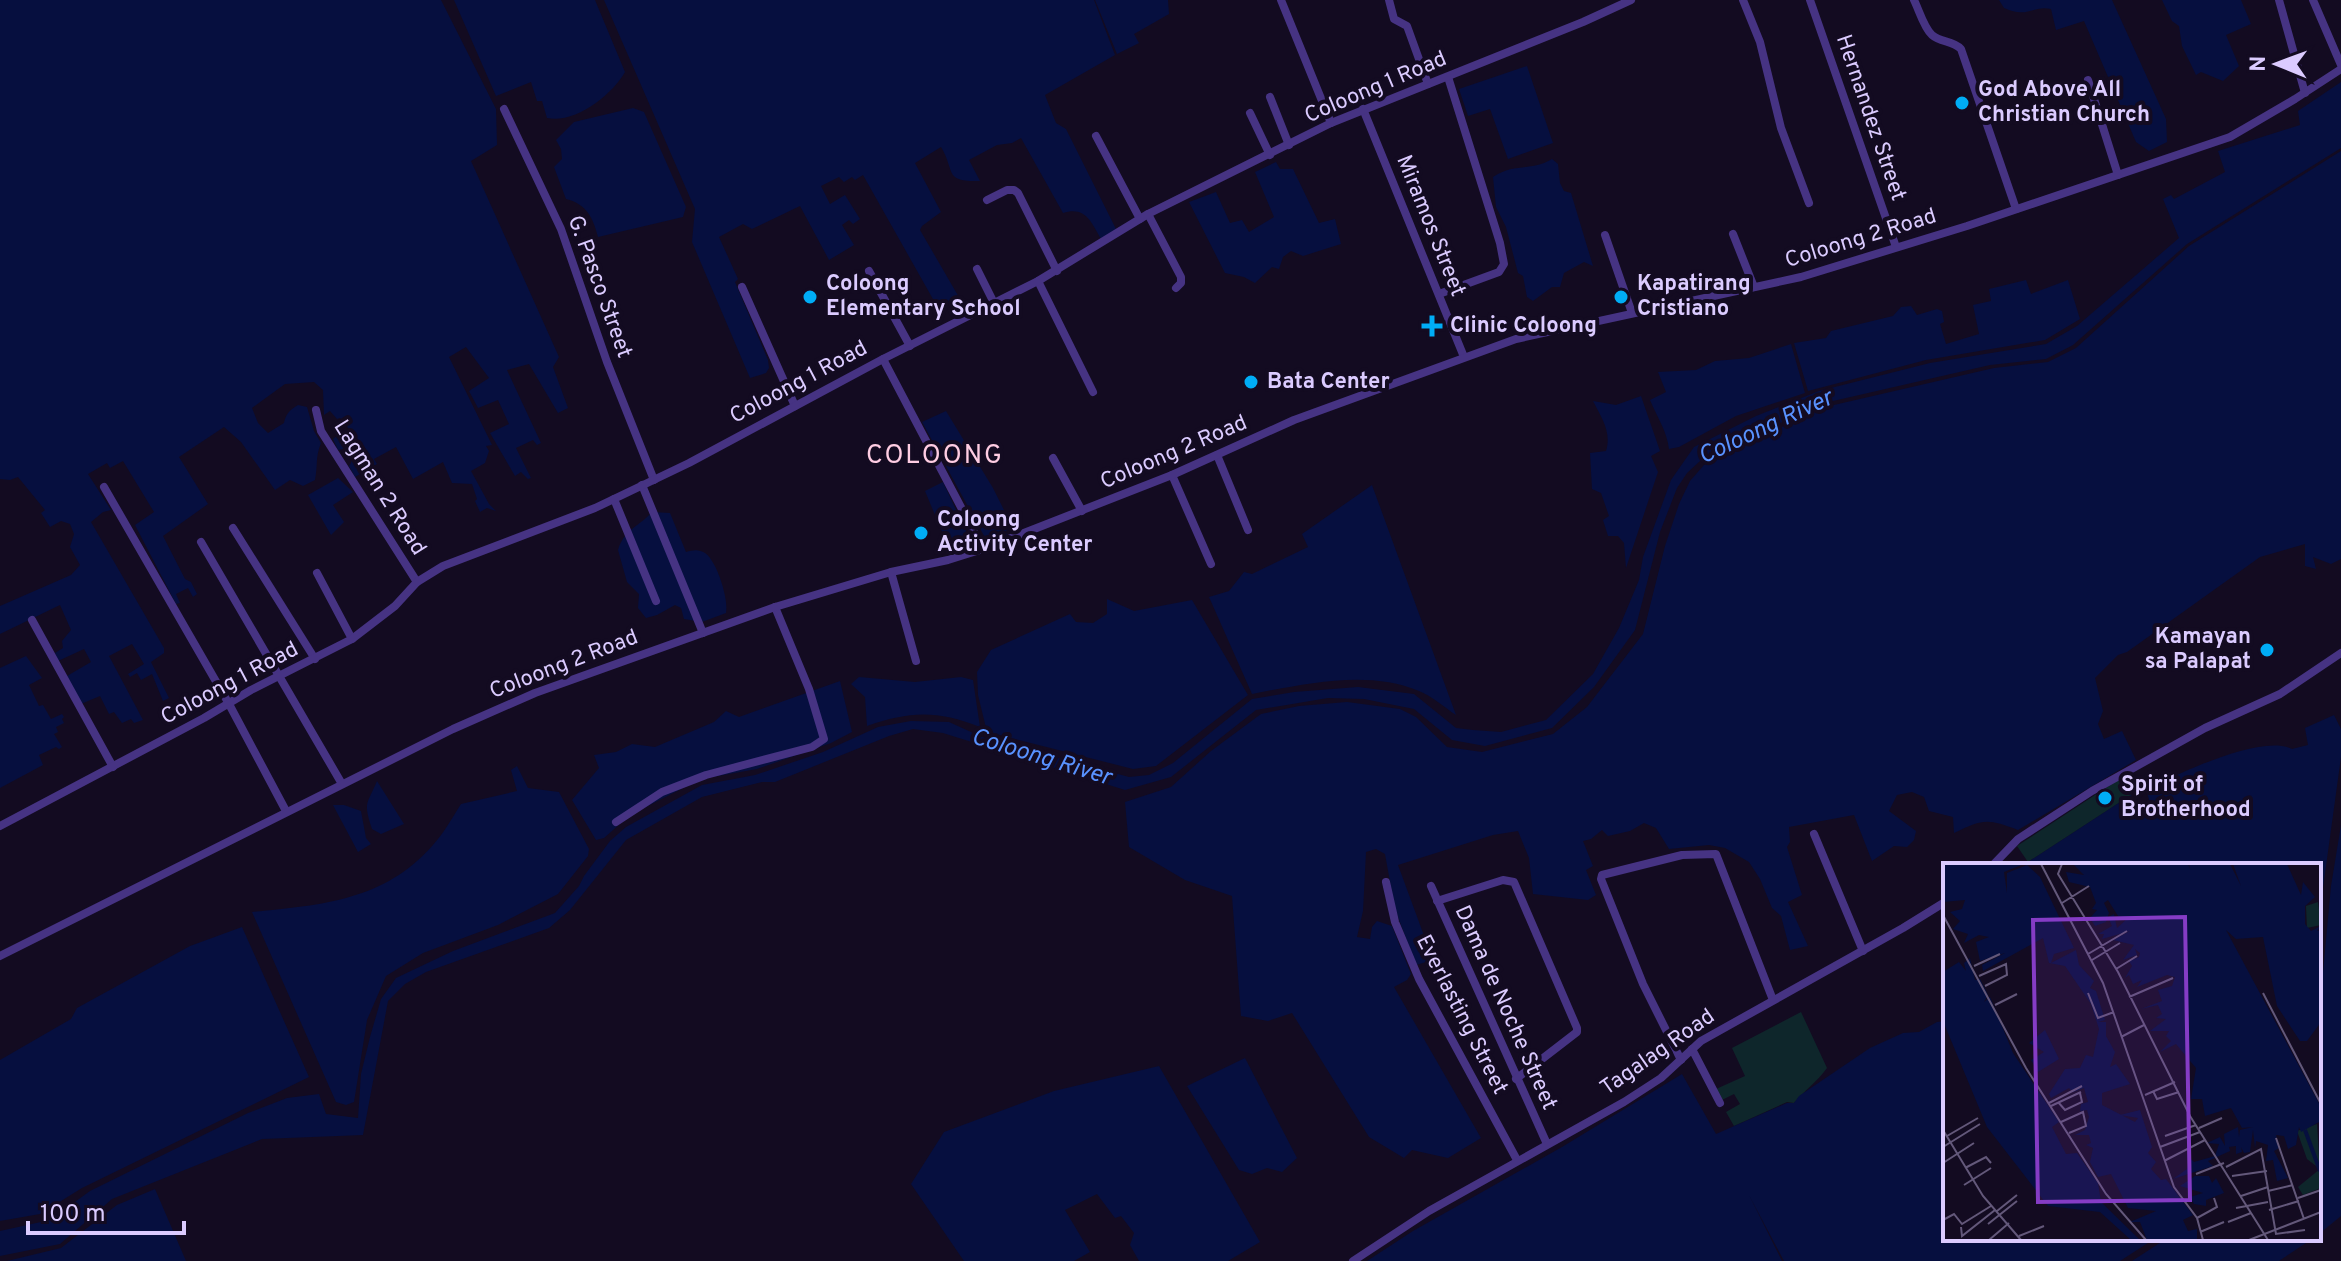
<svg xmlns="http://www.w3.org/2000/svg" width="2341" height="1261" font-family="Overpass,sans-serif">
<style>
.green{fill:#0e262b}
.water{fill:#060f3f}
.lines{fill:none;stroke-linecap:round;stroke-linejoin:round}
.minor{stroke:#463383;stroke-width:8}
.poi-dot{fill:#00adf6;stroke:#130b21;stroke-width:3}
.labels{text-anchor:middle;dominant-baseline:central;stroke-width:8;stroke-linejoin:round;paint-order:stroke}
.street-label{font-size:22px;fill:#dbcbff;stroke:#130b21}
.poi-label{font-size:22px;font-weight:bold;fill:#dbcbff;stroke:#130b21;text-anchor:start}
.water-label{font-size:24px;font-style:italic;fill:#5992ff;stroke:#130b21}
.quarter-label{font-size:26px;letter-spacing:2px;fill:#ffcde3;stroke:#130b21}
.inset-river{fill:none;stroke:#060f3f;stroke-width:4}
.inset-road{fill:none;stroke:#63587a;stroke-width:2}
.view{fill:#853cc5;fill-opacity:0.15;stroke:#853cc5;stroke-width:4}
.inset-edge{fill:none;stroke:#dbcbff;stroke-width:4}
</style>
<rect width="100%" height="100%" fill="#130b21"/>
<g class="green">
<polygon points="2121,778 2131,795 2028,862 2017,846"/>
<path d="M1801,1012L1827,1068C1817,1082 1804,1091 1794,1103L1787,1102L1734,1126L1726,1112L1740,1104L1734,1094L1722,1100L1716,1089L1745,1076L1732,1048Z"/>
</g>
<g class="water">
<path d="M0,0H441L496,109L497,145L471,161L559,357L553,367L568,408L558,413L529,364L507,370L541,443L537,445L533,440L516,448L531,478L528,479L521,472L515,476L490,433L509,424L498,400L478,408L469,391L489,378L466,347L449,357L492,445L486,446L489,451L485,463L471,471L489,504L496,511L487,508L480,512L475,501L477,499L472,484L452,483L443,462L413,479L396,447L374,459L377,464L355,477L349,466L351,463V455L344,449L338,450L333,439L338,435L344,438L349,429L340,418L337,419L330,411L324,415L323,390L314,382L285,384L252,408L258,423L268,433L284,423C286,413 290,410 298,405L307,407L314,431L321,443C315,458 318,465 315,480L303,486L290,480L275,490L241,442L224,427L179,457L208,504L163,536L185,579L191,582L197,594L193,597L188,588L176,594L180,603L176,604L135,525L154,512L123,461L110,468L107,463L88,474L111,510L103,512L91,522L164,648V653L151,662L169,698L163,701L152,674L141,680L137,673L130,677L128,674L144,664L132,644L109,656L143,720L134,723L131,719L122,723L114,712L109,714L100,696L81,704L67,676L91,662L84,649L58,661L55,653L63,648L62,641L71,630L60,605L0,634V606L71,575L80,565L70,547L74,534L70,524L61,521L50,527L41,513L45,510L18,477L10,480L0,479Z"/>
<path d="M454,0H595L625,72C612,95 575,124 547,118L542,101H537L531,82L496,96Z"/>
<path d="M604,0H1094L1115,55L1045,95L1056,123L1066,129L1116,229L1101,239C1091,221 1085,206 1063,213L1021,138L1012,143L997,145L969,160L980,181C943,182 956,172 941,147L915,163L941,212L922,226L920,230L960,299L938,308L863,175L855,180L852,177L844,182L839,177L821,186L830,204L845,195L860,219L853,224L849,220L842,225L854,245L829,260L800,206L752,229L743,224L719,237L738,279L735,282L768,360L769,368L766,373L750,378L692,242L695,209Z"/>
<polygon points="1095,0 1168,0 1169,14 1134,34 1139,43 1117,54"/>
<path d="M1999,0H2112L2166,119L2167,142L2149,151L2136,142L2084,21L2056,30L2051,9C2033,5 2028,19 2004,8Z"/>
<polygon points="2162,0 2241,0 2251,24 2226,35 2239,66 2223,81 2201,72 2196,75 2182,46 2179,26 2172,21"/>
<polygon points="1527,66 1553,143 1508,159 1490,109 1468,116 1459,89"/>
<polygon points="2341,82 2341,148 2187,244 2073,345 2046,359 1990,365 1820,404 1700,461 1687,473 1677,488 1660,532 1635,630 1594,687 1552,728 1485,746 1452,740 1414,709 1364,699 1328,698 1256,710 1171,777 1125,790 943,733 913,729 889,736 775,782 762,782 702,797 626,840 570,910 549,928 426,972 405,984 388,1001 363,1135 262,1139 112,1199 60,1244 0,1256 0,1231 50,1220 90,1191 248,1113 287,1098 319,1094 326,1114 358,1118 361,1074 370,1037 381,999 396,978 453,951 555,913 579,886 584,876 610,841 626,827 702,785 755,775 823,752 878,727 911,721 949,722 982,737 1129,777 1149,775 1173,763 1252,699 1294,692 1358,687 1414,694 1456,728 1473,730 1501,732 1546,720 1593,674 1619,628 1639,580 1643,557 1671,480 1694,447 1756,416 1819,391 1930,363 2046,344 2077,326 2179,238 2163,199 2171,195 2174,199 2225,172 2218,151 2300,125 2298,111"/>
<path d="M633,108L644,112L686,207L683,217L598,237C593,218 587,204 566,199L554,167L562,159L561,149L556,140L574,122Z"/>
<path d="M2341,151V559L2331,564L2313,557L2316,569L2305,566V544L2260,557L2127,652L2118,655L2095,678L2103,711L2098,724L2104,739L2122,731L2136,760L2018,830C1987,818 1983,819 1954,833L1953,817L1929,811L1924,797L1912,792L1897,795L1889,811L1916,831L1914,840L1907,847L1894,846L1872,861L1854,815L1789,827L1790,842L1787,847L1802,895L1788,902L1808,946L1790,950L1781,916L1772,908L1760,879L1749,862L1725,848L1709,845L1669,849L1656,828L1644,823L1630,831L1608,836L1602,830L1591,839L1583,841L1593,866L1586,870L1596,895L1588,900L1533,894L1529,858L1518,831L1493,835L1398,865L1433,960L1416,965L1395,909L1385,854L1376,849L1366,852L1363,911L1357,937L1370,939L1372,927L1377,921L1392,926L1411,974L1407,980L1394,987L1481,1138L1448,1158L1412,1150L1404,1158L1369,1137L1292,1013L1268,1021L1241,1016L1232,896L1185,880L1129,847L1125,802L1171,787L1211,751L1261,714L1299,706L1347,702L1400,709L1416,717L1447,747L1482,752L1553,734L1587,707L1643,634L1665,546L1679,504L1690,481L1704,465L1821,408L1994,368L2048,362L2076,348L2189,246Z"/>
<path d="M1552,159L1558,164L1560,183L1564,191L1571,193L1593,266L1584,262L1564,273L1560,287H1552L1533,301L1527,297L1523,276L1518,273L1506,227L1496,207L1493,177C1515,162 1531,172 1552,159Z"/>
<polygon points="1276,162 1280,169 1293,169 1319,223 1335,219 1341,244 1303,256 1291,251 1283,257 1279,269 1272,267 1255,283 1244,277 1225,273 1189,202 1216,192 1230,223 1242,220 1249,232 1274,217 1255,172"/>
<polygon points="2026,280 2031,294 2068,280 2080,319 2045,340 1926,360 1808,391 1794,343 1826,338 1831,331 1893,316 1901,307 1911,306 1917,315 1937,309 1942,311 1944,322 1940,324 1946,344 1979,334 1973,305 1991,301 1989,289"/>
<path d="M1791,344L1805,393L1736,416L1679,447L1669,449C1667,431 1657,417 1650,400L1666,392L1658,372L1696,370L1715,361L1749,358Z"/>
<path d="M1641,396L1660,451L1651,456L1658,472L1626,568L1624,543L1618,536H1608L1603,520L1609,516L1601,493L1592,489L1590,453L1606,451C1612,432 1601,417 1593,401L1616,405Z"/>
<polygon points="946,411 993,488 1013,528 1005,531 1008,537 989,545 922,422"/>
<polygon points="338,478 353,492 333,505 344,522 331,535 308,495"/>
<polygon points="943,482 974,548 952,556 925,491"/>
<path d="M1372,485L1456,715C1444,707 1432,696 1419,691C1368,669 1304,684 1252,694L1209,597L1229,591L1244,572L1252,574L1308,547L1302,534Z"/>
<path d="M652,512L670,513L686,552C693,550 699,549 705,553C717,561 729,600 726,613L702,622L684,619L681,608L675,605L657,615L646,618L638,608L639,594L627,582L618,550C624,529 640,526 652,512Z"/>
<polygon points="1107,599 1134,611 1192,600 1248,695 1156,766 1133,769 987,732 978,695 977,672 991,650 1070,614 1076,622 1093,623 1107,614"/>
<polygon points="26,656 42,678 29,685 39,706 43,705 51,719 62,714 64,717 62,719 64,723 56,727 58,732 54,734 62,747 59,749 56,747 39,755 43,765 0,788 0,668"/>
<path d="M859,677L915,682L961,677L973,680L980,727C937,710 910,711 867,726L865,697L851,684Z"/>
<polygon points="840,681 852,732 831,743 757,769 701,779 630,815 604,838 596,840 572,800 599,768 594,755 616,752 632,744 655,747 714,722 726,711 739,717"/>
<path d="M2334,715L2341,729V757L2319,917V865H2031L2028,862L2131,795L2138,808L2146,807L2149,799L2146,790C2175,775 2262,733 2292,749L2308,745L2305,728Z"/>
<path d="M517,766L528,788L559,792L589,849L588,856L558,894L498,925L423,953L386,976L367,1020L354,1102L346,1105L336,1102L252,912C321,905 384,901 433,845C444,833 452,818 461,804L517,791L511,770Z"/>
<path d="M377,781L404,824L381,834L372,829C363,801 367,805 377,781Z"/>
<polygon points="333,805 344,805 361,811 366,838 371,844 358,852"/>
<polygon points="2341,825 2341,1216 2319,1234 2319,1016 2331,886"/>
<polygon points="242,927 309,1077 82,1188 40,1214 0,1221 0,1060 71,1019 77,1008 190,946"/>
<polygon points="1945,1021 1945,1239 2154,1239 2120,1261 1784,1261 1749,1195 1782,1261 1367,1261 1413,1231 1562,1147 1682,1074 1716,1134 1787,1103 1794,1103 1799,1096 1870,1048 1903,1033 1919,1032 1937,1022"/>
<polygon points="1245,1058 1297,1158 1282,1172 1267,1168 1252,1174 1239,1170 1187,1086"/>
<polygon points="1159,1066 1260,1242 1228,1261 1139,1261 1130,1245 1134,1233 1121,1216 1115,1218 1097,1194 1065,1210 1090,1252 1074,1261 964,1261 911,1184 944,1132 1054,1091"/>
<polygon points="155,1189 186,1261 7,1261 61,1248 117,1205"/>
<polygon points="2166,1239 2312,1239 2279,1261 2132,1261"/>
</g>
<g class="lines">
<g class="minor">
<polyline points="1281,0 1331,123"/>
<polyline points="1389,0 1394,19 1407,26 1428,84"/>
<polyline points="1743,0 1760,42 1781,128 1809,203"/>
<polyline points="1810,0 1896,247"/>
<path d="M1914,0C1919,10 1924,28 1932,35C1941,43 1952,40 1961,49L2016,209"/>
<polyline points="2279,0 2305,93"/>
<polyline points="2313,0 2341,65"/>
<polyline points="2088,80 2118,175"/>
<polyline points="1270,97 1289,145"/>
<polyline points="504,109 561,229 607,362 654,480"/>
<polyline points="1363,109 1464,357"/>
<polyline points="1250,113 1270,155"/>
<polyline points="1096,136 1140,219"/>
<polyline points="987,200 1007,190 1014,190 1018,193 1057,271"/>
<polyline points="1148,214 1181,277 1181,283 1176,288"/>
<polyline points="1733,234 1754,287"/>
<polyline points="1605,235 1632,313"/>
<polyline points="977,269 994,303"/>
<polyline points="869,271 910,346"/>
<polyline points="1038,281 1093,392"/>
<polyline points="742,287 795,406"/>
<polyline points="1439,294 1499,272 1504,264 1500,243 1448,77"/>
<polyline points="883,359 983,549"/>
<polyline points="316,410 321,431 417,582"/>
<polyline points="1217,455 1248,530"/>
<polyline points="1053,458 1082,511"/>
<polyline points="1172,475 1211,564"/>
<polyline points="642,485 703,633"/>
<polyline points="104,487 229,704 286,811"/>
<polyline points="614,499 656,601"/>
<polyline points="233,528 315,659"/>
<polyline points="201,542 342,784"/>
<polyline points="891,572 916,661"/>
<polyline points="317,573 352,639"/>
<polyline points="32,620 113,767"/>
<polyline points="616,822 662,792 706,775 812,747 824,739 809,689 775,607"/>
<polyline points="0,826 204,718 251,690 352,639 395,606 417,582 443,566 595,508 689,463 883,359 1038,281 1148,214 1331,123 1583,22 1631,0"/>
<polyline points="1814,834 1863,951"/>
<polyline points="1993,865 2018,839 2092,791 2205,728 2280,694 2341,653"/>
<polyline points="1386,882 1395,922 1419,979 1517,1160"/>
<polyline points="1431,886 1547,1144"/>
<polyline points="1437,901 1503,880 1514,882 1577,1028 1577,1032 1516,1079"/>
<polyline points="0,956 453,729 535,693 775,607 891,572 948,560 983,549 1172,475 1294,420 1516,339 1801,277 1967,226 2230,137 2295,99 2341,69"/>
<polyline points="1692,1049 1720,1103"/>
<polyline points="1681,1060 1643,984 1601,879 1602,875 1682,855 1716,854 1773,1000"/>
<polyline points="1353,1261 1429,1211 1624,1102 1661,1078 1701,1041 1903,928 1945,902"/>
</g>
</g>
<g class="poi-dot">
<circle cx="1962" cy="103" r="8"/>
<circle cx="810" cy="297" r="8"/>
<circle cx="1621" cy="297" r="8"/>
<path d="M1428 314h8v8h8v8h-8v8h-8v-8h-8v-8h8z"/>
<circle cx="1251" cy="382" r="8"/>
<circle cx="921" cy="533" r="8"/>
<circle cx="2267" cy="650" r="8"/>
<circle cx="2105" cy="798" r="8"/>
</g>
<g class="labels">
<g class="street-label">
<text transform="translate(1376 88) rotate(-23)">Coloong 1 Road</text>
<text transform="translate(1870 118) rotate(71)">Hernandez Street</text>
<text transform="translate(1430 226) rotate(68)">Miramos Street</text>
<text transform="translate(1861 239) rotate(-17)">Coloong 2 Road</text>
<text transform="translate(599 287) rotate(70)">G. Pasco Street</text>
<text transform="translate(799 383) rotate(-28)">Coloong 1 Road</text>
<text transform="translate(1174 453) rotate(-23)">Coloong 2 Road</text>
<text transform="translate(379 488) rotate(58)">Lagman 2 Road</text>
<text transform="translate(564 665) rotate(-21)">Coloong 2 Road</text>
<text transform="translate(230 684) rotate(-28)">Coloong 1 Road</text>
<text transform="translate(1505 1008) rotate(66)">Dama de Noche Street</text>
<text transform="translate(1461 1015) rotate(63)">Everlasting Street</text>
<text transform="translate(1658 1053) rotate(-35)">Tagalag Road</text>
</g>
<g class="poi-label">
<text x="1978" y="90">God Above All<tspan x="1978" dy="25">Christian Church</tspan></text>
<text x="826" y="284">Coloong<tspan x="826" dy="25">Elementary School</tspan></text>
<text x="1637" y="284">Kapatirang<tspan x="1637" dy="25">Cristiano</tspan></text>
<text x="1450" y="326">Clinic Coloong</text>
<text x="1267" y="382">Bata Center</text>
<text x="937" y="520">Coloong<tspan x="937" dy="25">Activity Center</tspan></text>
<text x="2251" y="637" text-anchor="end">Kamayan<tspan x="2251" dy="25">sa Palapat</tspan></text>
<text x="2121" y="785">Spirit of<tspan x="2121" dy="25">Brotherhood</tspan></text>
</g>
<g class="water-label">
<text transform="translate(1766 428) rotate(-25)">Coloong River</text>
<text transform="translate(1041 758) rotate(17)">Coloong River</text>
</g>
<g class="quarter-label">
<text x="935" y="456">COLOONG</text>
</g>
</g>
<g transform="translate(1943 863)">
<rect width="378" height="378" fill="#130b21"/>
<path d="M375,39L378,62L364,65L363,43ZM374,261L378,325L360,332L355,324L377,306L364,296L354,268Z" fill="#0e262b"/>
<path d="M0,1H81L61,9L64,30V10L84,2L97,14L131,85L111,91L108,100L133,87L136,102L151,118L147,125L153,128L162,157L155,159H163V173L172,189L167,204L173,201L187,221L159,230V242L192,259L195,255L177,252L197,247L209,284L205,290L213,299L208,306L218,317L223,316L250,352L240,357L245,368L254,366V377H204L197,359H187L213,348L185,345L168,311L155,314L147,299L150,285L143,282L148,280L146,272H132L142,267L146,254L144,247L137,248L138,241L145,239L141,225L130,229L126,225L108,235L106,231L122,206L137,205L143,192L150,194L156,166L148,141L122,103L106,100L100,75L40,108L39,102L62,90L37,98L33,79L46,74L36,72L21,80L25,71L10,66L17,58L7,49L19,46L22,37L0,39ZM130,1H245L247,6L246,1H287L298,23L290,1H344L358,32L360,19L372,34L362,43V61L368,68L378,63L374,68L378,67V159L364,178H357L334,143L320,74L293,76L283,67L378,244L376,259L358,269L356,264L353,282L345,286L341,273L333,272L336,285L331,288L345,315L334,318L330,297L323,298L325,282L313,278L312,285L310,267L307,289L301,290L298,284L299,289L293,291V283L286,284L287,288L265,298L270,303L230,316L244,306L247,295L251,299L272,293L276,281L264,280L277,274L282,283L281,271L295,264L296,274L297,267L310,264L299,265L288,245L262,253L259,236H248L253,205L233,181L217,189L228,178L223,173L226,168H207L223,156L213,155L219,151L215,142L198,146L219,138L215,127L229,123L232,114L224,112L194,124L199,117L190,121L186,112L182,115L189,103L186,98L196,94L197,90L192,86L194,92L180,97L191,82L170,77L187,68L159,76L161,71H155L169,63L165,54L171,51L174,65L185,55L175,53L165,37L161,40L166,50L163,59L152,63L147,55L154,47L149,46L153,40L147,24L126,19L123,9L141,12ZM27,95L32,117L37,116L45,132L41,139L47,134L70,190L116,259L109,264L123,291L134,290L155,320L158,339L197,377H188L157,349L105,343L44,264L0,158V109L16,99L23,108L21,100ZM102,167L116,196L95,209L88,197L101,189L86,180ZM252,313H266L269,320L273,315L281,330L263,337V343L251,341L247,334L260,330L237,323Z" fill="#060f3f"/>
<path class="inset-river" d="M362,267L377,308"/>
<path class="inset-road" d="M98,1L160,120L231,324L254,355L260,377M119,1L115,11L175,109L247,253L325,377M119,40L146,23M0,52L83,205L163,331L203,377M145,91L184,68M149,97L177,80M31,103L57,91M173,106L194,93M36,113L63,101L64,112L42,123M145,130L155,155L171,149M320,130L378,241M186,134L230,115M52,142L74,131M178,174L201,162M210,228L214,236L236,229M202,232L232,219M115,239L122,247L139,239L137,230M106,240L139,223M108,243L138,229M118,259L140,249L143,263L126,270M256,265L279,255M0,267L40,333L78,377M4,273L35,255M222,273L253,262M333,275L361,356M0,284L37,261M217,284L257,269M221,298L262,277M0,300L31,280M283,304L318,286L333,371L362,367M22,305L43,294L48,300M253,311L281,300M289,313L324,308M21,322L48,305M325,328L350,322M298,333L325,324M355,335L378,327M293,345L325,339M326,347L356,338M54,348L74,332M254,355L274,344L271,335M0,357L11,351L19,361L48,343M285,359L308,350M45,361L74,338M18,364L19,373L52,347M257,369L281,359M76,373L101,363M46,377L66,360M306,377L378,349"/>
<path class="view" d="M242,54L247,337L95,339L90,57Z"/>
<rect width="378" height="378" class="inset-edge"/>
</g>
<g transform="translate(2277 64) rotate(271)" stroke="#130b21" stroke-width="6" paint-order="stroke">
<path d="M0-6L14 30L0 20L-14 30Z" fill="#dbcbff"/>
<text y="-12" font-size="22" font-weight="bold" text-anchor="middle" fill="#dbcbff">N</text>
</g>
<path d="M28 1221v12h156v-12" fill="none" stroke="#dbcbff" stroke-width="4"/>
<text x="40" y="1221" font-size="24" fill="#dbcbff" stroke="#130b21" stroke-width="6" paint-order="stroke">100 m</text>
</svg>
